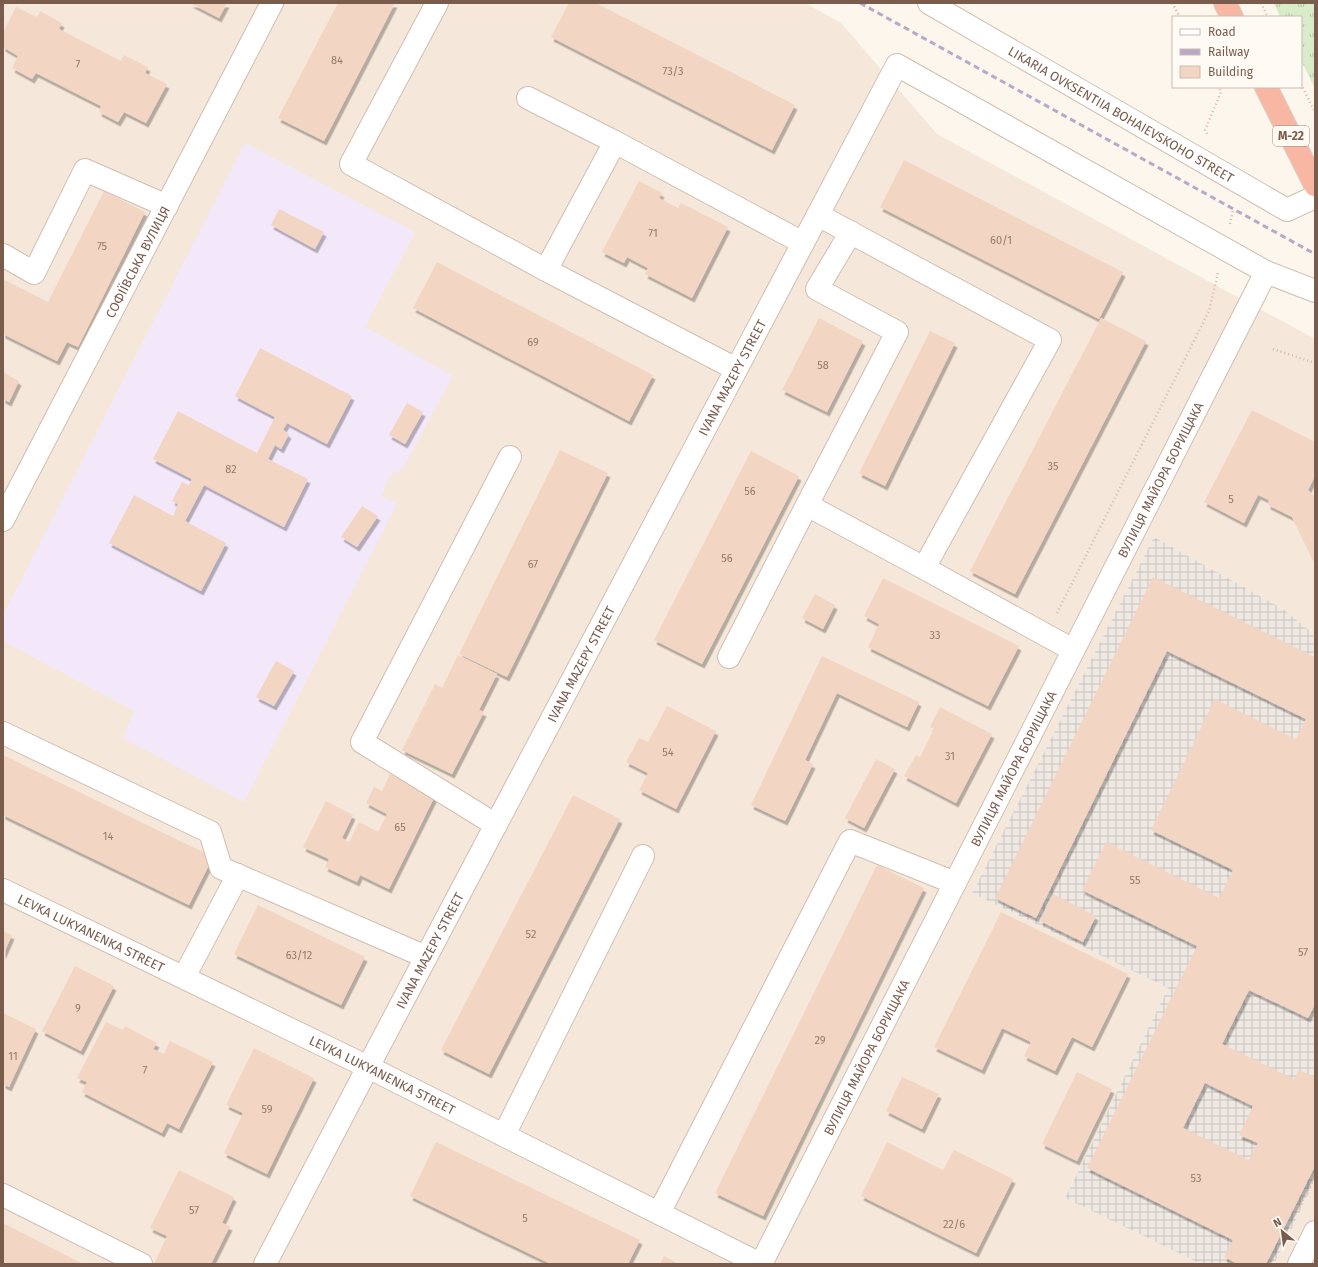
<svg xmlns="http://www.w3.org/2000/svg" width="1318" height="1267" font-family="'Fira Sans',sans-serif">
<style>
.residential{fill:#f5e8da}
.industrial{fill:url(#industrial-grid)}
.education{fill:#f3e8fa}
.grass{fill:url(#grass-tufts)}
.building{fill:#f3d5c3;fill-rule:evenodd;filter:url(#shadow)}
.lines{fill:none;stroke-linecap:round;stroke-linejoin:round}
.minor-casing{stroke:#d1beb0;stroke-width:24}
.highway-casing{stroke:#dad1cd;stroke-width:24}
.path{stroke:#d9b8a5;stroke-width:2.5;stroke-dasharray:1 3;stroke-linecap:butt}
.minor{stroke:#fff;stroke-width:22}
.highway{stroke:#f7b7a3;stroke-width:22}
.rail{stroke:#b9a8c9;stroke-width:3;stroke-dasharray:6 4;stroke-linecap:butt}
.labels{text-anchor:middle;dominant-baseline:central;stroke-width:4;stroke-linejoin:round;paint-order:stroke}
.number-label{font-size:11px;fill:#987a6a}
.shield{fill:#fffaf3;stroke:#a28b7f;stroke-width:1}
.shield-label{font-size:12px;font-weight:bold;fill:#7a5c4d}
.street-label{font-size:13px;fill:#7a5c4d;stroke:#fffaf3}
</style>
<defs>
<pattern id="industrial-grid" width="8" height="8" patternUnits="userSpaceOnUse"><rect width="8" height="8" fill="#efe9e4"/><path d="M0 4h8M4 0v8" fill="none" stroke="#c7c0bb"/></pattern>
<pattern id="grass-tufts" width="24" height="20" patternUnits="userSpaceOnUse"><rect width="24" height="20" fill="#d8ecc9"/><path d="M3 7l-1-3M5 7V3M7 7l1-3M15 17l-1-3M17 17v-4M19 17l1-3" fill="none" stroke="#b4c2a5"/></pattern>
<filter id="shadow"><feDropShadow dx="2.5" dy="4.5" stdDeviation="0" flood-color="#0004"/></filter>
</defs>
<rect width="100%" height="100%" fill="#fdf6ec"/>
<g class="residential">
<polygon points="3,3 805,3 841,23 937,134 1315,339 1315,635 1283,609 1154,537 972,893 1168,988 1065,1198 1201,1264 3,1264"/>
<polygon points="1315,1181 1315,1264 1274,1264"/>
</g>
<polygon class="industrial" points="1154,537 1283,609 1315,635 1315,1181 1274,1264 1201,1264 1065,1198 1168,988 972,893"/>
<polygon class="education" points="245,143 415,232 365,327 453,376 400,473 393,471 381,496 397,504 244,802 123,738 134,711 3,641 3,615"/>
<polygon class="grass" points="1274,3 1315,3 1315,89 1301,60 1301,17 1280,17"/>
<g class="building">
<polygon points="190,3 227,3 219,18"/>
<polygon points="338,3 395,3 324,141 278,118"/>
<polygon points="569,3 596,3 795,105 772,150 551,37"/>
<polygon points="16,7 37,17 40,11 62,23 59,29 121,61 124,55 148,67 145,73 167,84 146,123 124,112 118,122 99,112 101,106 36,73 32,79 12,68 18,56 3,47 3,32"/>
<polygon points="904,160 1123,272 1099,319 880,207"/>
<polygon points="639,181 662,193 659,198 678,208 681,203 728,227 692,298 645,274 648,268 627,257 624,263 602,252"/>
<polygon points="104,191 145,212 78,347 67,342 57,361 3,334 3,279 48,302"/>
<polygon points="279,209 324,232 315,249 271,225"/>
<polygon points="437,262 653,375 629,421 413,308"/>
<polygon points="819,318 863,341 827,412 782,390"/>
<polygon points="1101,318 1146,341 1015,594 970,571"/>
<polygon points="930,331 955,343 885,486 859,473"/>
<polygon points="260,348 352,396 327,444 287,423 283,430 289,434 281,449 275,445 268,459 308,479 284,527 204,485 185,521 226,543 201,591 109,543 134,495 173,516 178,504 172,501 182,482 189,485 192,479 153,459 178,411 257,453 275,417 235,396"/>
<polygon points="3,372 19,381 9,402 3,399"/>
<polygon points="407,403 423,412 405,444 389,435"/>
<polygon points="1252,410 1315,442 1315,476 1308,490 1315,497 1315,564 1292,517 1268,505 1269,500 1258,495 1244,523 1204,502"/>
<polygon points="560,450 608,473 507,677 459,654"/>
<polygon points="751,451 799,476 702,664 654,640"/>
<polygon points="362,506 378,516 357,547 341,537"/>
<path d="M1153,577L1315,657V1004L1308,1018L1249,990L1222,1044L1294,1079L1299,1070L1315,1077V1166L1266,1264H1238L1224,1257L1233,1240L1087,1168L1197,946L1082,890L1106,842L1219,898L1233,870L1151,830L1215,699L1296,739L1306,719L1167,651L1036,918L995,898ZM1205,1083L1253,1106L1239,1135L1258,1143L1249,1160L1183,1128Z"/>
<polygon points="883,578 1019,646 988,706 868,647 879,624 864,616"/>
<polygon points="815,594 835,605 823,629 802,618"/>
<polygon points="458,655 497,674 479,710 484,712 452,774 402,750 435,684 442,688"/>
<polygon points="822,656 919,702 907,727 837,693 805,760 813,764 785,821 751,805"/>
<polygon points="276,661 294,671 274,706 256,697"/>
<polygon points="667,706 716,731 676,809 639,790 648,773 626,762 639,738 648,742"/>
<polygon points="940,707 992,734 956,803 904,776 916,755 920,757 934,729 930,727"/>
<polygon points="3,755 213,857 189,905 3,815"/>
<polygon points="876,759 895,769 864,828 845,818"/>
<polygon points="390,774 435,796 389,889 360,875 357,882 325,867 329,859 303,847 326,801 353,815 342,838 349,842 359,822 378,832 387,814 366,803 374,787 382,791"/>
<polygon points="573,795 620,819 489,1074 441,1050"/>
<polygon points="877,865 924,888 763,1216 715,1193"/>
<polygon points="1053,894 1096,916 1083,942 1040,921"/>
<polygon points="258,905 365,957 341,1005 234,954"/>
<polygon points="1001,912 1128,974 1092,1047 1072,1037 1055,1071 1024,1056 1031,1042 1002,1028 982,1070 934,1047"/>
<polygon points="3,931 12,935 3,955"/>
<polygon points="75,966 114,986 81,1051 42,1031"/>
<polygon points="3,1013 36,1029 9,1087 3,1084"/>
<polygon points="106,1022 123,1030 125,1026 157,1043 153,1049 164,1054 170,1041 213,1062 179,1129 167,1123 162,1133 82,1092 87,1082 77,1078"/>
<polygon points="254,1048 314,1078 267,1174 224,1153 243,1113 226,1105"/>
<polygon points="1077,1072 1112,1089 1077,1161 1042,1144"/>
<polygon points="902,1077 939,1094 922,1129 886,1111"/>
<polygon points="436,1142 640,1240 628,1264 551,1264 410,1196"/>
<polygon points="887,1142 943,1170 954,1150 1013,1179 976,1253 861,1196"/>
<polygon points="179,1170 234,1197 222,1223 230,1226 211,1264 154,1264 167,1236 150,1228"/>
<polygon points="3,1223 83,1264 3,1264"/>
<polygon points="664,1256 679,1264 660,1264"/>
</g>
<g class="lines">
<g class="minor-casing">
<g id="minor">
<polyline points="437,3 351,164 546,270"/>
<path id="s1" d="M929,3L1287,210L1315,197"/>
<polyline points="528,98 615,142"/>
<polyline points="818,215 1050,340 924,568 807,505 897,332 817,289 851,232"/>
<polyline points="3,255 34,273 85,170 167,206"/>
<polyline points="736,369 546,270 615,142 803,243"/>
<path id="s2" d="M3,520L272,3"/>
<polyline points="924,568 1073,650"/>
<polyline points="729,657 807,505"/>
<polyline points="3,733 210,832 221,868 426,957"/>
<polyline points="496,825 362,742 510,457"/>
<path id="s3" d="M3,890L368,1067L760,1264"/>
<polyline points="184,977 238,875"/>
<polyline points="504,1135 643,856"/>
<polyline points="3,1195 141,1264"/>
<polyline points="659,1213 850,841 955,883"/>
<path id="s4" d="M265,1264L368,1067L897,65L1266,272L1315,291"/>
<path id="s5" d="M761,1264L1266,272"/>
<polyline points="1299,1264 1315,1232"/>
</g>
</g>
<g class="highway-casing">
<g id="highway">
<polyline points="1225,3 1232,17"/>
<polyline points="1266,87 1315,185"/>
</g>
</g>
<g class="path">
<polyline points="1172,3 1180,17"/>
<polyline points="1261,3 1268,17"/>
<polyline points="1301,84 1315,112"/>
<polyline points="1207,134 1205,130 1221,92 1219,87"/>
<polyline points="1230,224 1233,210 1232,207"/>
<polyline points="1273,349 1315,363"/>
<polyline points="1057,613 1209,311 1218,273"/>
<polyline points="1295,1215 1315,1177"/>
<polyline points="1271,1264 1274,1257"/>
</g>
<use href="#minor" class="minor"/>
<use href="#highway" class="highway"/>
<polyline class="rail" points="860,3 1315,254"/>
</g>
<g class="labels">
<g class="number-label">
<text x="337" y="60">84</text>
<text x="78" y="64">7</text>
<text x="673" y="71">73/3</text>
<text x="653" y="233">71</text>
<text x="1001" y="240">60/1</text>
<text x="102" y="246">75</text>
<text x="533" y="342">69</text>
<text x="823" y="365">58</text>
<text x="1053" y="466">35</text>
<text x="231" y="469">82</text>
<text x="750" y="491">56</text>
<text x="1231" y="499">5</text>
<text x="727" y="558">56</text>
<text x="533" y="564">67</text>
<text x="935" y="635">33</text>
<text x="668" y="752">54</text>
<text x="950" y="756">31</text>
<text x="400" y="827">65</text>
<text x="108" y="836">14</text>
<text x="1135" y="880">55</text>
<text x="531" y="934">52</text>
<text x="1303" y="952">57</text>
<text x="299" y="955">63/12</text>
<text x="78" y="1008">9</text>
<text x="820" y="1040">29</text>
<text x="13" y="1056">11</text>
<text x="145" y="1070">7</text>
<text x="267" y="1109">59</text>
<text x="1196" y="1178">53</text>
<text x="194" y="1210">57</text>
<text x="525" y="1218">5</text>
<text x="954" y="1224">22/6</text>
</g>
<rect class="shield" x="1273" y="126" width="36" height="20" rx="3"/>
<g class="shield-label">
<text x="1291" y="136">М-22</text>
</g>
<g class="street-label">
<text stroke="none"><textPath href="#s1" startOffset="222">LIKARIA OVKSENTIIA BOHAIEVSKOHO STREET</textPath></text>
<text stroke="none"><textPath href="#s2" startOffset="291">СОФІЇВСЬКА ВУЛИЦЯ</textPath></text>
<text stroke="none"><textPath href="#s4" startOffset="1002">IVANA MAZEPY STREET</textPath></text>
<text stroke="none"><textPath href="#s5" startOffset="880">ВУЛИЦЯ МАЙОРА БОРИЩАКА</textPath></text>
<text stroke="none"><textPath href="#s4" startOffset="678">IVANA MAZEPY STREET</textPath></text>
<text stroke="none"><textPath href="#s5" startOffset="556">ВУЛИЦЯ МАЙОРА БОРИЩАКА</textPath></text>
<text stroke="none"><textPath href="#s3" startOffset="98">LEVKA LUKYANENKA STREET</textPath></text>
<text stroke="none"><textPath href="#s4" startOffset="354">IVANA MAZEPY STREET</textPath></text>
<text stroke="none"><textPath href="#s5" startOffset="232">ВУЛИЦЯ МАЙОРА БОРИЩАКА</textPath></text>
<text stroke="none"><textPath href="#s3" startOffset="422">LEVKA LUKYANENKA STREET</textPath></text>
</g>
</g>
<rect width="1318" height="1267" fill="none" stroke="#7a5c4d" stroke-width="8"/>
<rect x="1172" y="16" width="130" height="72" fill="#fffaf3" stroke="#cabbb1"/>
<rect x="1180" y="29" width="20" height="6" fill="#ffffff" stroke="#cabbb1"/>
<text x="1208" y="36" font-size="12" fill="#7a5c4d">Road</text>
<rect x="1180" y="49" width="20" height="6" fill="#b9a8c9" stroke="#cabbb1"/>
<text x="1208" y="56" font-size="12" fill="#7a5c4d">Railway</text>
<rect x="1180" y="66" width="20" height="12" fill="#f3d5c3" stroke="#cabbb1"/>
<text x="1208" y="76" font-size="12" fill="#7a5c4d">Building</text>
<g transform="translate(1282 1231) rotate(331)" stroke="#fffaf3" stroke-width="3" paint-order="stroke">
<path d="M0-3L7 15L0 10L-7 15Z" fill="#7a5c4d"/>
<text y="-6" font-size="11" font-weight="bold" text-anchor="middle" fill="#7a5c4d">N</text>
</g>
</svg>
